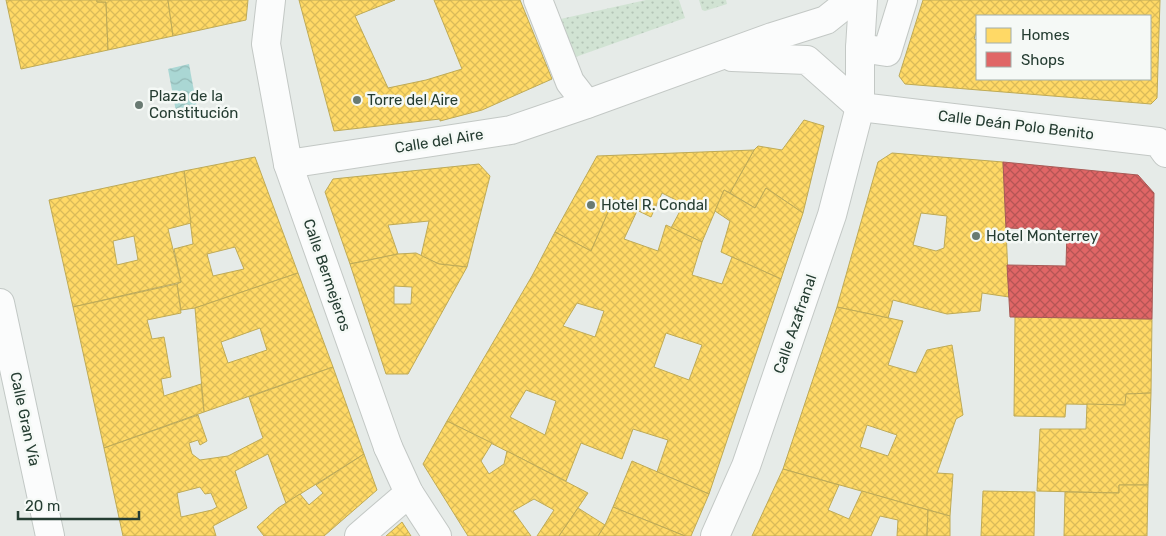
<svg xmlns="http://www.w3.org/2000/svg" width="1166" height="536" font-family="Rubik,sans-serif">
<style>
.green{fill:url(#green-dots)}
.water{fill:url(#water-waves)}
.homes{fill:url(#homes-cross-hatch);stroke:#beaa56;fill-rule:evenodd}
.shops{fill:url(#shops-cross-hatch);stroke:#a85a56}
.lines{fill:none;stroke-linecap:round;stroke-linejoin:round}
.pedestrian-casing{stroke:#c3c8c5;stroke-width:30}
.minor-casing{stroke:#c3c8c5;stroke-width:30}
.secondary-casing{stroke:#c2c8c5;stroke-width:30}
.pedestrian{stroke:#fbfcfc;stroke-width:28}
.minor{stroke:#fbfcfc;stroke-width:28}
.secondary{stroke:#fbfcfc;stroke-width:28}
.poi-dot{fill:#697a72;stroke:#f5f9f6;stroke-width:2}
.labels{text-anchor:middle;dominant-baseline:central;stroke-width:5;stroke-linejoin:round;paint-order:stroke}
.poi-label{font-size:15px;fill:#253d32;stroke:#f5f9f6;text-anchor:start}
.street-label{font-size:15px;fill:#253d32;stroke:#f5f9f6}
</style>
<defs>
<pattern id="green-dots" width="8" height="8" patternUnits="userSpaceOnUse" patternTransform="scale(1.25)"><rect width="8" height="8" fill="#d1e3d3"/><path d="M2 2h.1M6 6h.1" fill="none" stroke="#b3c4b6" stroke-width="1.8" stroke-linecap="round"/></pattern>
<pattern id="water-waves" width="16" height="10" patternUnits="userSpaceOnUse" patternTransform="scale(1.25)"><rect width="16" height="10" fill="#aad7d4"/><path d="M0 5q4-4 8 0t8 0" fill="none" stroke="#92b9b6"/></pattern>
<pattern id="homes-cross-hatch" width="8" height="8" patternUnits="userSpaceOnUse" patternTransform="scale(1.25)"><rect width="8" height="8" fill="#ffd966"/><path d="M0 0l8 8M0 8l8-8" fill="none" stroke="#dabb59"/></pattern>
<pattern id="shops-cross-hatch" width="8" height="8" patternUnits="userSpaceOnUse" patternTransform="scale(1.25)"><rect width="8" height="8" fill="#e06666"/><path d="M0 0l8 8M0 8l8-8" fill="none" stroke="#b55555"/></pattern>
</defs>
<rect width="100%" height="100%" fill="#e6ebe8"/>
<g class="green">
<polygon points="646,0 679,0 685,18 570,59 556,20"/>
<polygon points="699,0 726,0 727,4 705,11 702,10"/>
</g>
<polygon class="water" points="189,64 198,113 177,117 168,69"/>
<g class="homes">
<polygon points="6,0 97,0 97,2 106,2 108,50 21,69"/>
<polygon points="97,0 168,0 173,36 108,50 106,2 97,2"/>
<polygon points="168,0 248,0 246,20 173,36"/>
<polygon points="299,0 395,0 355,16 388,88 426,80 462,69 434,0 520,0 552,79 482,110 440,121 440,119 334,131"/>
<path d="M923,0H1160L1157,98L1151,104L905,84L899,76ZM977,16H1150V79H977V40L974,39L977,29Z"/>
<polygon points="804,120 824,126 803,213 766,188 755,208 730,193 754,150 758,146 782,150"/>
<polygon points="754,150 730,193 724,190 702,242 671,228 680,211 676,200 662,193 651,217 614,199 591,251 555,232 597,156"/>
<path d="M892,153L1003,162L1009,297L982,293L980,311L947,314L893,300L888,318L837,307L878,162ZM921,213L947,216L944,248L936,251L913,245Z"/>
<path d="M255,157L298,273L195,308L181,310L177,284L181,282L174,249L193,244L184,171ZM235,247L244,269L213,276L207,254Z"/>
<polygon points="479,164 490,176 467,267 439,264 421,256 429,221 388,225 398,254 350,264 325,192 333,179"/>
<path d="M184,171L191,223L168,229L181,282L73,307L49,200ZM134,236L138,260L117,265L113,241Z"/>
<polygon points="766,188 803,213 781,279 721,252 730,221 715,211 724,190 755,208"/>
<path d="M614,199L637,211L624,239L658,251L666,225L702,242L692,275L722,284L732,257L781,279L709,494L657,472L668,440L633,429L622,459L581,443L566,481L447,421L532,276L555,232L591,251ZM577,303L604,311L595,337L563,326ZM666,333L702,345L689,380L654,367ZM526,390L556,401L545,435L510,417Z"/>
<path d="M416,253L439,264L467,267L408,374H386L350,264L398,254ZM394,286L412,287L411,304H394Z"/>
<path d="M298,273L333,367L204,412L195,308ZM260,328L267,350L228,363L221,342Z"/>
<polygon points="177,284 181,313 147,320 152,339 164,337 171,377 161,379 164,396 201,384 204,412 104,448 73,307"/>
<path d="M837,307L903,321L888,365L916,373L927,350L952,345L963,415L956,419L937,473L953,474L950,516L783,469ZM867,425L897,435L888,456L860,447Z"/>
<polygon points="1015,317 1152,319 1151,393 1126,394 1125,405 1066,404 1065,417 1014,416"/>
<path d="M333,367L364,454L286,503L268,454L235,471L247,508L213,526L216,536H123L104,448L198,415L207,441L200,445L198,440L189,443L192,454L200,460L228,456L263,438L249,397ZM200,487L205,494L211,493L217,507L212,510L181,517L177,493Z"/>
<polygon points="1151,393 1148,485 1119,485 1119,493 1037,491 1040,429 1086,429 1087,404 1125,405 1126,394"/>
<polygon points="447,421 492,443 481,461 489,474 504,464 507,451 588,493 559,536 537,536 554,510 534,499 513,511 531,536 468,536 423,464"/>
<polygon points="364,454 377,490 324,536 264,536 257,527 278,508 300,494 309,505 323,493 316,485"/>
<polygon points="632,461 709,494 691,536 685,536 613,507"/>
<polygon points="783,469 839,485 828,510 849,519 862,491 928,510 927,536 897,536 898,520 880,516 871,536 752,536"/>
<polygon points="1119,485 1148,485 1147,536 1064,536 1065,492 1119,493"/>
<polygon points="983,491 1035,492 1034,536 981,536"/>
<polygon points="613,507 685,536 598,536 605,525"/>
<polygon points="578,508 605,525 598,536 559,536"/>
<polygon points="928,510 950,516 950,536 927,536"/>
<polygon points="402,522 411,536 386,536"/>
</g>
<polygon class="shops" points="1003,162 1138,175 1154,193 1152,319 1010,317 1007,265 1066,266 1067,230 1006,228"/>
<g class="lines">
<g class="pedestrian-casing">
<g id="pedestrian">
<polyline points="271,0 266,44 288,164 388,447"/>
<polyline points="538,0 570,82 587,104"/>
<polyline points="860,48 887,52 903,0"/>
<polyline points="732,57 807,60 860,107"/>
<polyline points="860,107 1158,142 1166,153"/>
<polyline points="288,164 511,130 587,104 772,37 826,20 851,0"/>
<polyline points="715,536 746,466 832,215 860,107 860,48 863,0"/>
</g>
</g>
<g class="minor-casing">
<g id="minor">
<polyline points="388,447 409,493 437,536"/>
<polyline points="359,536 409,493"/>
</g>
</g>
<g class="secondary-casing">
<polyline id="secondary" points="0,303 50,536"/>
</g>
<use href="#pedestrian" class="pedestrian"/>
<use href="#minor" class="minor"/>
<use href="#secondary" class="secondary"/>
</g>
<g class="poi-dot">
<circle cx="357" cy="100" r="5"/>
<circle cx="139" cy="105" r="5"/>
<circle cx="591" cy="205" r="5"/>
<circle cx="976" cy="236" r="5"/>
</g>
<g class="labels">
<g class="poi-label">
<text x="149" y="96">Plaza de la<tspan x="149" dy="17">Constitución</tspan></text>
<text x="367" y="100">Torre del Aire</text>
<text x="601" y="205">Hotel R. Condal</text>
<text x="986" y="236">Hotel Monterrey</text>
</g>
<g class="street-label">
<text transform="translate(1016 125) rotate(7)">Calle Deán Polo Benito</text>
<text transform="translate(439 141) rotate(-9)">Calle del Aire</text>
<text transform="translate(327 275) rotate(71)">Calle Bermejeros</text>
<text transform="translate(795 324) rotate(-71)">Calle Azafranal</text>
<text transform="translate(25 419) rotate(78)">Calle Gran Vía</text>
</g>
</g>
<rect x="976" y="15" width="175" height="65" fill="#f5f9f6" stroke="#a2aea8"/>
<rect x="986" y="28" width="25" height="15" fill="#ffd966" stroke="#a2aea8"/>
<text x="1021" y="40" font-size="15" fill="#253d32">Homes</text>
<rect x="986" y="52" width="25" height="15" fill="#e06666" stroke="#a2aea8"/>
<text x="1021" y="65" font-size="15" fill="#253d32">Shops</text>
<path d="M18 511v8h121v-8" fill="none" stroke="#253d32" stroke-width="2.5"/>
<text x="25" y="511" font-size="15" fill="#253d32" stroke="#f5f9f6" stroke-width="4" paint-order="stroke">20 m</text>
</svg>
